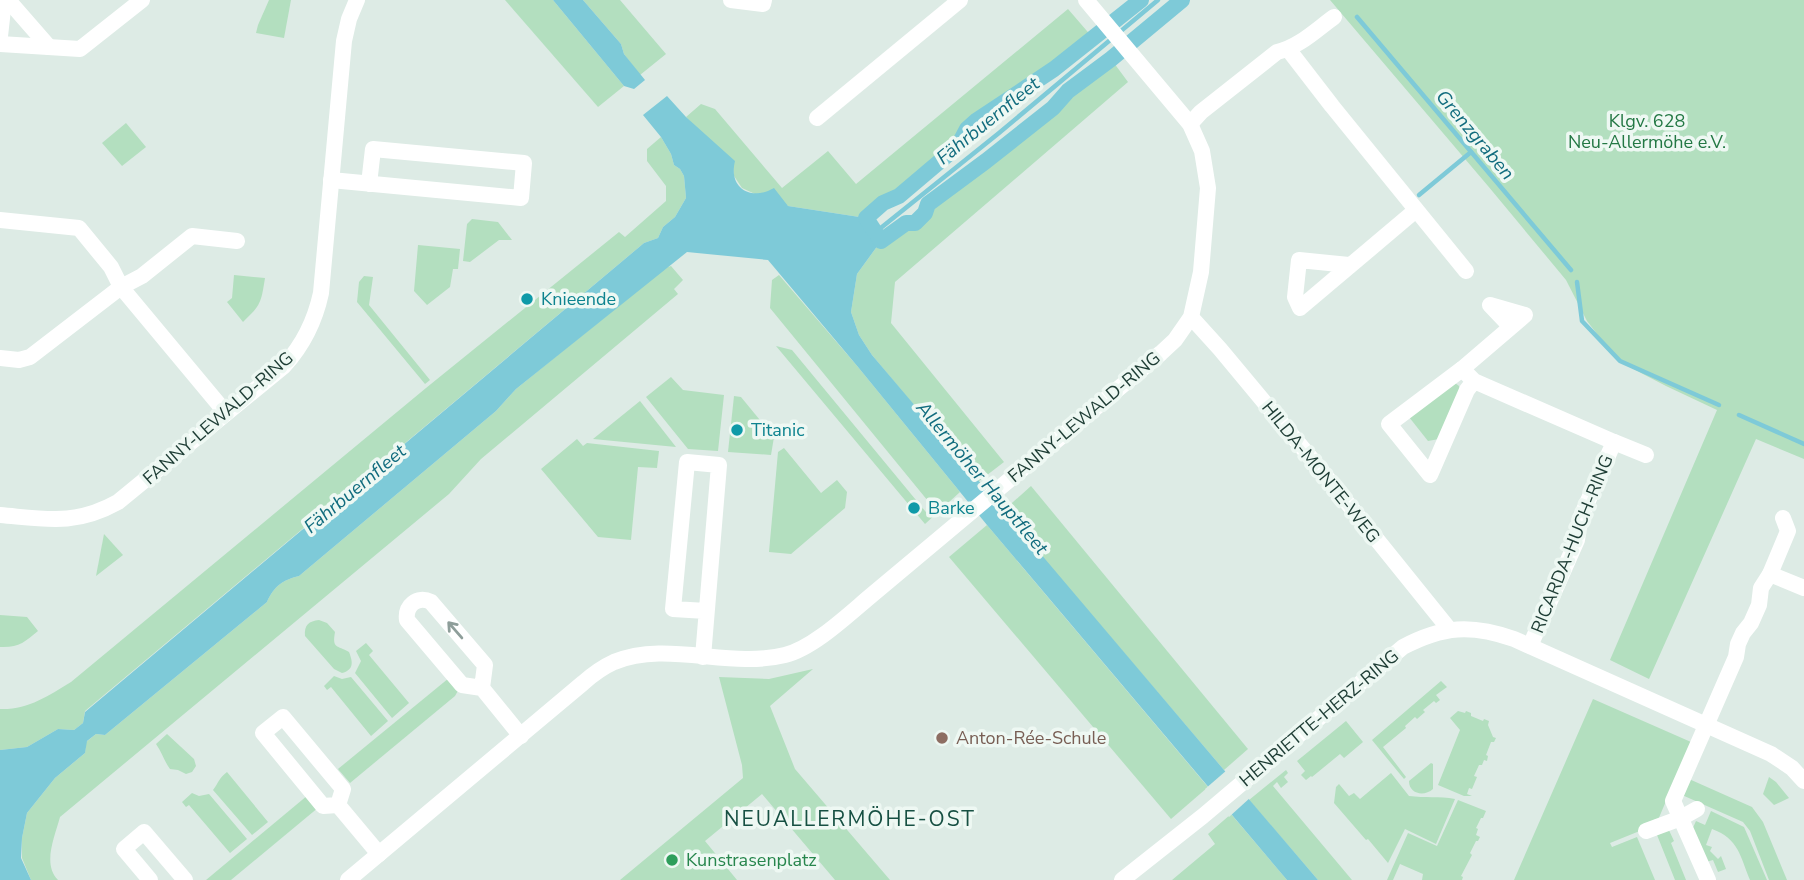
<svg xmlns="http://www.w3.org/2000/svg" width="1804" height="880" font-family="'Nunito Sans',sans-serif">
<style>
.green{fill:#b3dfbf}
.water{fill:#7ecad8}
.pier{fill:#ddebe5}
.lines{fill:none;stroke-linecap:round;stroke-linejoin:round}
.stream{stroke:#7ecad8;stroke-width:4.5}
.canal{stroke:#7ecad8;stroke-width:16}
.street{stroke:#fff;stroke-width:16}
.oneway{stroke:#8e9e9a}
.culture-dot{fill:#0f9aa8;stroke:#eef8f3;stroke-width:2.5}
.education-dot{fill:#8d6e63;stroke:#eef8f3;stroke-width:2.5}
.leisure-dot{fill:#2e9e5b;stroke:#eef8f3;stroke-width:2.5}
.labels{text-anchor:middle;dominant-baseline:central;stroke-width:7;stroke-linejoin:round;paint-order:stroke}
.park-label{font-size:18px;fill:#237844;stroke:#eef8f3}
.culture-label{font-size:18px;fill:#0d838f;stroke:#eef8f3;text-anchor:start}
.street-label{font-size:18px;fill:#1d3c34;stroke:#eef8f3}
.education-label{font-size:18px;fill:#785e54;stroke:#eef8f3;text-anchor:start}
.leisure-label{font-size:18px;fill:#27864d;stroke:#eef8f3;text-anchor:start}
.water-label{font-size:19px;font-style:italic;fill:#116c7e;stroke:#eef8f3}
.quarter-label{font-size:21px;letter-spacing:2px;fill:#175043;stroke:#eef8f3}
</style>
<rect width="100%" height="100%" fill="#ddebe5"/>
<g class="green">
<polygon points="269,0 291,0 284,38 256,33 258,25"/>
<polygon points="505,0 553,0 624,86 598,107"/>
<polygon points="583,0 620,0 666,54 640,75 624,54 621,44"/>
<polygon points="1330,0 1804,0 1804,459 1756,439 1649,679 1610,660 1717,410 1666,386 1618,361 1587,321 1566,280 1488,186"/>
<polygon points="1068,9 1093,38 1054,69 976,121 967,129 958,146 899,196 883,203 866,218 788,206 765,193 755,194 742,188 734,176 733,167 686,117 701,104 715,109 782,188 828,151 856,184"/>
<polygon points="1111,59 1128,82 895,282 891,323 1004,462 978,482 872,355 859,335 851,312 857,274 881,241 906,223 915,223 925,213 928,204 986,161 1053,108 1068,91"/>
<polygon points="126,123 146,147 122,166 102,143"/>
<path d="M661,137L671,154L674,165L680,169L684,176L686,198L675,217L663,227L658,238L644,243L85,711L83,723L74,730L58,729L27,747L0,750V709C28,710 48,696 71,682L426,388L619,232L625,237L666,201V186L647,161V149Z"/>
<polygon points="472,219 498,222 512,240 499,240 470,262 463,261 467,224"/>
<polygon points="418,245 460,249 458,269 453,269 450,287 427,305 414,291"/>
<path d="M671,266L683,280L674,289L678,294L481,459L449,494L60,817C55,836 42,864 58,880H31L22,858V838L27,813L55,778L85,753L86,742L96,734L105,735L267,602C274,586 283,580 299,576L496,411L516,389L665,268Z"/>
<path d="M234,275L265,278C261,303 261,305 243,322L227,302L232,298Z"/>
<polygon points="779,275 858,367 960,492 925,524 776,346 792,350 930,517 937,512 770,308 772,280"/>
<polygon points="364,276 373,277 369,305 430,380 425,384 357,302 359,282"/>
<polygon points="671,377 683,390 724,395 718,451 688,449 646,397"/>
<polygon points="1455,383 1459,386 1460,390 1439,439 1428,441 1409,417"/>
<polygon points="734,396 741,397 774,437 771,455 728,452"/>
<polygon points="640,401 676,447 593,439"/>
<polygon points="577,439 583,446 587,443 659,451 657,468 638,467 631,540 598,537 541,469"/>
<polygon points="784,448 821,493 837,480 847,492 845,508 791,554 769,552 778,452"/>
<polygon points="1031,486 1248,749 1224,770 1003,511"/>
<polygon points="987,525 1208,787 1171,819 949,557"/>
<polygon points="104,534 123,555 96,576"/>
<path d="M0,615L27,617L38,631C25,642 18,648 0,647Z"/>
<path d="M319,620L327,623L335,632C332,649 337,645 349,652C353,662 354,670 342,673L334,669L305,636C304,625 309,621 319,620Z"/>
<polygon points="366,643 373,651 369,655 409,703 392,718 355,673 361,661 356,651"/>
<polygon points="813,669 770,706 795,769 890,880 835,880 762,794 705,841 737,880 620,880 743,778 742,765 719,677 769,679"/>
<polygon points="334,676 342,679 351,677 388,721 371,736 331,687 327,690 324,686"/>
<polygon points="449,678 459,689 455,696 350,783 338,769"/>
<polygon points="1441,681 1447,687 1436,695 1440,700 1436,703 1434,701 1423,710 1425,712 1417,719 1415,717 1405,726 1406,728 1383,747 1406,777 1404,779 1372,740"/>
<polygon points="1593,699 1691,742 1658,820 1655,819 1652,826 1610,843 1612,847 1637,837 1655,880 1514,880"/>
<polygon points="1458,711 1465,713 1466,711 1471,713 1471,716 1483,721 1484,719 1489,721 1488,725 1493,737 1496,738 1494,742 1491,742 1486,755 1488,756 1487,761 1484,760 1482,765 1479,765 1474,776 1477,777 1472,789 1469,788 1467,794 1472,796 1464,796 1438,785 1460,730 1450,718"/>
<polygon points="1346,721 1363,742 1344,758 1340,754 1312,777 1311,776 1306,780 1301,775 1305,771 1297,761"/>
<path d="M167,734L194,759L196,766L192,772L186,774L178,770L170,769C164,761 162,752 156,744Z"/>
<path d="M1431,763L1433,764V789C1424,797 1409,794 1409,781Z"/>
<polygon points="1286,770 1288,773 1284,777 1288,782 1281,788 1277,782 1273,786 1352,880 1318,880 1249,800"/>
<path d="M227,772L268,822L252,835L213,790C219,782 219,778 227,772Z"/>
<path d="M1391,773L1409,796C1425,798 1439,796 1455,799L1436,844L1405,829L1388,863L1368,839L1366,840L1334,803L1336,787L1339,784L1349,796L1354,793L1360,799Z"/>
<polygon points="1769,777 1776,782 1789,798 1774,805 1763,794"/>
<polygon points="1689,779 1752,807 1763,822 1787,880 1769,880 1750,831 1743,822 1682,795"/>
<polygon points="192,793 199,796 209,794 247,839 230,853 189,805 186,807 182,802"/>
<polygon points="308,795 319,807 231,880 206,880"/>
<polygon points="1458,800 1486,811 1483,818 1481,818 1476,828 1478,829 1476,835 1480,837 1478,841 1476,841 1470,853 1472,855 1461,876 1463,877 1462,880 1422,880 1423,874 1400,864 1393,880 1387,880 1408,833 1437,846"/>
<path d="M1711,811L1744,827L1767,880H1750C1740,856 1739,839 1712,829L1706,845L1712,847L1710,851L1718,859L1721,856L1726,869L1718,872L1713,860L1706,862L1692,830L1696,821L1705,825Z"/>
<polygon points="1231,814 1287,880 1172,880 1215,844 1208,834"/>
<polygon points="1667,826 1674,841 1671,843 1686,880 1675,880 1655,830"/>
</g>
<g class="water">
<polygon points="553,0 583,0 621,44 624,54 645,80 634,89 624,86"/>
<path d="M667,96L686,117L735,161C728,189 752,201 774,188L788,206L866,218L881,241L857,274L851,312L859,335L872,355L1224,770L1318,880H1287L987,525L858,367L768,260L687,252L516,389L496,411L299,576C283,580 274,586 267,602L105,735L96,734L87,741L85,753L55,778L27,813L22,838L21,858L31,880H0V750L27,747L58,729L74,730L83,723L85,712L644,243L658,238L663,227L675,217L686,198L684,176L680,169L674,165L671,154L661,137L643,115Z"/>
</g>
<polygon class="pier" points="1227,770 1251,797 1229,817 1205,789"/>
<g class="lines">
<g class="stream">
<polyline points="1357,17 1571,270"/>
<polyline points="1419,195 1471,152"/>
<polyline points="872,235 999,133 1158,0"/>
<polyline points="1577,282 1582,321 1620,361 1719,405"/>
<polyline points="1739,415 1804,444"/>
</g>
<polyline class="canal" points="1141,0 1054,69 976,121 967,129 958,146 899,196 883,203 866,218 881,241 906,223 915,223 925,213 928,204 986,161 1053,108 1068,91 1111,59 1182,0"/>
<g class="street">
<polyline points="8,0 49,47"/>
<polyline points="731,0 763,4 764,0"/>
<polyline points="0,36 4,0"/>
<polyline points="0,44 80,49 142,0"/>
<polyline points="1288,49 1332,106 1466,271"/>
<polyline points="817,118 960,0"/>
<path d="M1190,124L1201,112L1277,52C1299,47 1316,30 1334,17"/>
<path d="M331,180C395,186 458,192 521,198L524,163L373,149L369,184"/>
<polyline points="0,220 79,228 111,267 121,287 142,276 192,236 237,241"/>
<polyline points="1349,265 1299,260 1295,297 1300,308 1416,210"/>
<polyline points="1191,317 1220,349 1320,469 1449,629"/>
<polyline points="0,358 19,360 30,357 121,287 226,413"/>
<polyline points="1462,369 1525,315 1490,305 1510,326"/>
<polyline points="1474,381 1467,390 1430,475 1389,424 1462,369 1474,381 1614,442 1580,519 1577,540 1530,646"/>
<polyline points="1614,442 1646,455"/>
<path d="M0,515C46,519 75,526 118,502L284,366C303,345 315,321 321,293L344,41L349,19L357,0"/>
<polyline points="1770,574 1804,588"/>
<polyline points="703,657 719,465 687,462 673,609 706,611"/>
<path d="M482,688L485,665L431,602C417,595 405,606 407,620L462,685L482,688L521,736"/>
<polygon points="283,717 343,789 338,805 323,806 263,733"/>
<polyline points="338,805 379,854"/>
<polyline points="1646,831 1681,818 1697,809"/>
<polyline points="150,880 124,849 144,832 185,880"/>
<path d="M348,880L583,683C592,675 603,667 614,662C667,640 729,669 785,655C814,648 850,613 873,594L1161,353L1175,340L1191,317L1201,272L1208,188L1202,151L1190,124L1086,0"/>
<path d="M1122,880L1203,816L1403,647C1443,626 1471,624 1514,639L1771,754L1792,768L1804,781"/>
<polyline points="1708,880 1673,801 1736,657 1738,644 1743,633 1751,623 1759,605 1761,588 1770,574 1788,531 1783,518"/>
</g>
</g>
<defs><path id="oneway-shaft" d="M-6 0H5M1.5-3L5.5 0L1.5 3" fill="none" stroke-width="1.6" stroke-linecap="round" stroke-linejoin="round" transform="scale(1.75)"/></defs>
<use class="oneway" href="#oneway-shaft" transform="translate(455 630) rotate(-131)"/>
<g class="culture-dot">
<circle cx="527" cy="299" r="7"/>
<circle cx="737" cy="430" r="7"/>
<circle cx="914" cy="508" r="7"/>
</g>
<circle class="education-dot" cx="942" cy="738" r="7"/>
<circle class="leisure-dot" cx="672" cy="860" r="7"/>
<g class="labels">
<g class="park-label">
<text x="1647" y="121">Klgv. 628<tspan x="1647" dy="21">Neu-Allermöhe e.V.</tspan></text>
</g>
<g class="culture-label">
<text x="541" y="299">Knieende</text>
<text x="751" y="430">Titanic</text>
<text x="928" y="508">Barke</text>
</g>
<g class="street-label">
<text transform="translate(1084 417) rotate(-40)">FANNY-LEWALD-RING</text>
<text transform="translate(218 418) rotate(-41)">FANNY-LEWALD-RING</text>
<text transform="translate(1321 472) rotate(51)">HILDA-MONTE-WEG</text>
<text transform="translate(1572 544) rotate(-68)">RICARDA-HUCH-RING</text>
<text transform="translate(1319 718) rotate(-40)">HENRIETTE-HERZ-RING</text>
</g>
<g class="education-label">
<text x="956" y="738">Anton-Rée-Schule</text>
</g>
<g class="leisure-label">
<text x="686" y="860">Kunstrasenplatz</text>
</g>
<g class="water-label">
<text transform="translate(988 121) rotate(-39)">Fährbuernfleet</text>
<text transform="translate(1475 135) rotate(50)">Grenzgraben</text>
<text transform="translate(982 478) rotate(50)">Allermöher Hauptfleet</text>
<text transform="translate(355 489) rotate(-40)">Fährbuernfleet</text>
</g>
<g class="quarter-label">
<text x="850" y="819">NEUALLERMÖHE-OST</text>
</g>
</g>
</svg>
